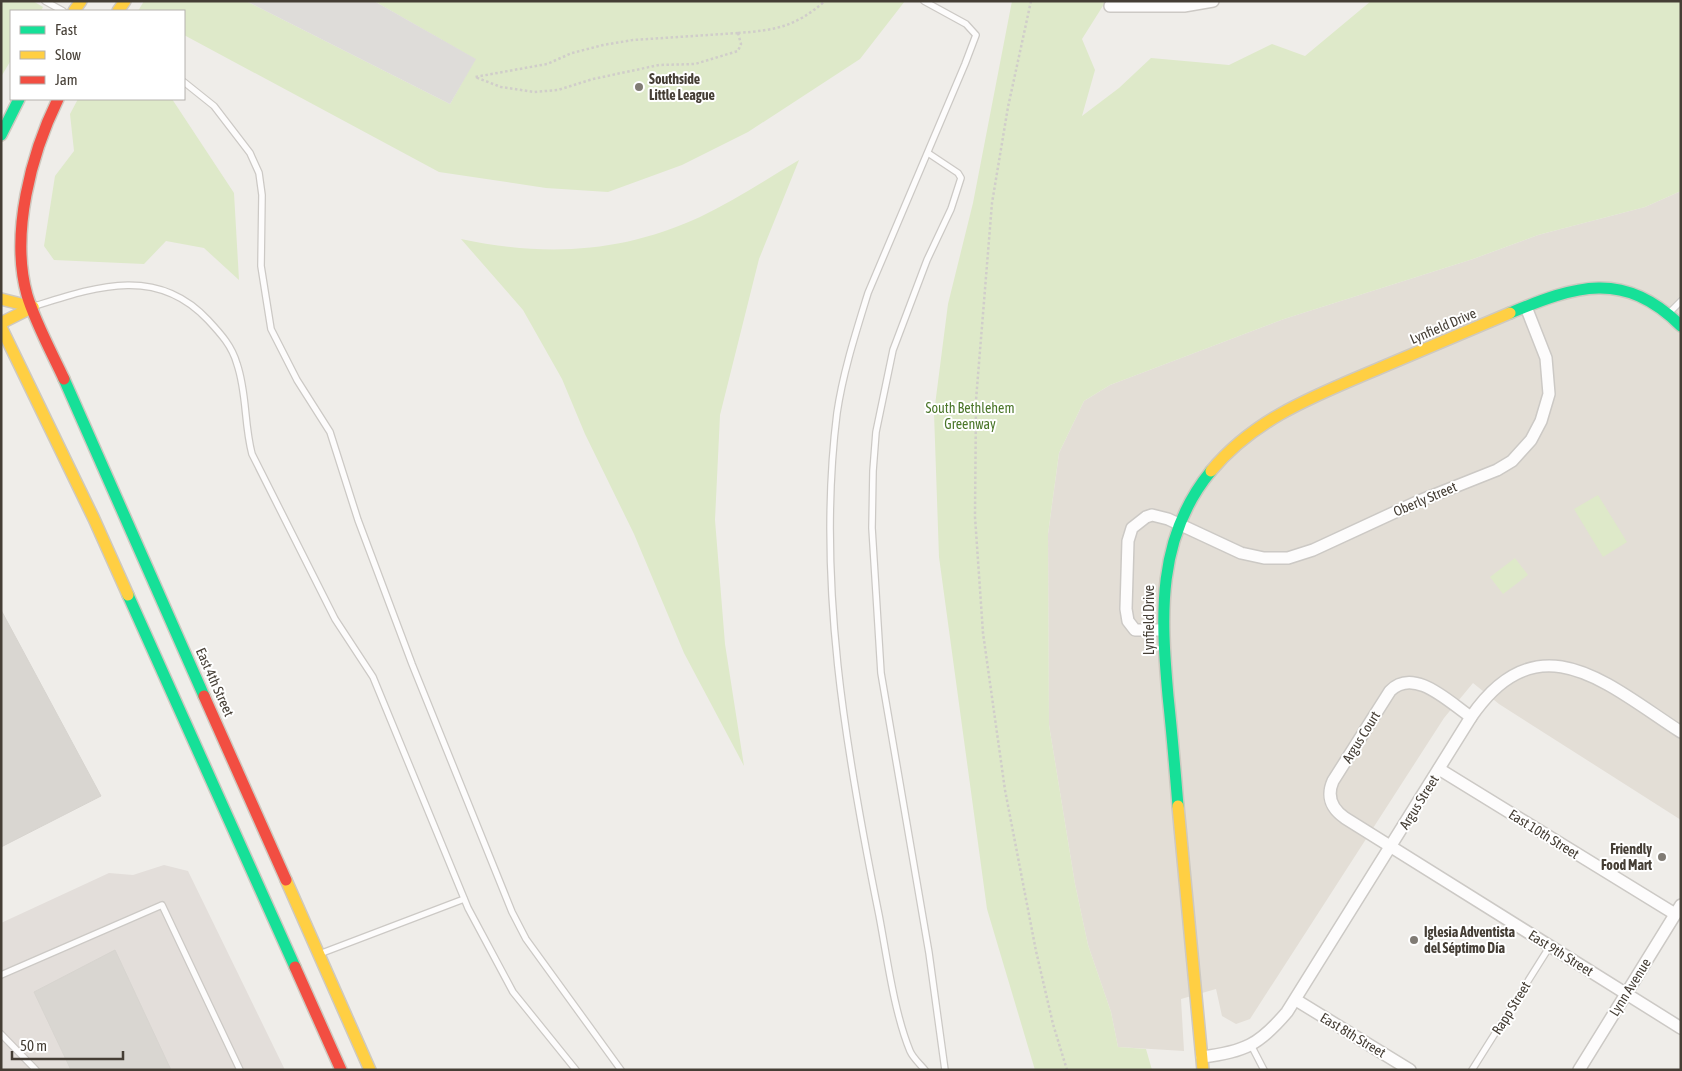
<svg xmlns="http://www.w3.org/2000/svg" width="1682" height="1071" font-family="'Asap Condensed',sans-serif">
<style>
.residential{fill:#e3ded6}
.industrial{fill:#e3deda}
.green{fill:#dee9c9}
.parking{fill:#dedcd9}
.building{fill:#d9d6d1;stroke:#d7d4cf}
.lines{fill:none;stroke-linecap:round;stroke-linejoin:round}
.lane-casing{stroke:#ccc9c5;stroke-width:8}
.street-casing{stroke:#ccc9c5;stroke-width:14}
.fast-casing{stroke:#cec9c0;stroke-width:14}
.slow-casing{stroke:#cec9c0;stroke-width:14}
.jam-casing{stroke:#cec9c0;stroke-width:14}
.path{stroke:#d0cdca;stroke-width:2.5;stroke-dasharray:2.5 2.5;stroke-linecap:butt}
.lane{stroke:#fdfcfc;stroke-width:5.5}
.street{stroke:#fdfcfc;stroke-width:11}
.fast{stroke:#16e098;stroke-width:11}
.slow{stroke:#ffcf43;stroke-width:11}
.jam{stroke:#f24e42;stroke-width:11}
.poi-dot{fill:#807b74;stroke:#fff;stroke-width:2}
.labels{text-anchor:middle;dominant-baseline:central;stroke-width:4;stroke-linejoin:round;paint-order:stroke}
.poi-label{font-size:14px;font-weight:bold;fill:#453e35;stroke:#fff;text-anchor:start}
.street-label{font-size:14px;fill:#453e35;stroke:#fff}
.park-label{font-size:14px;fill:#4b762a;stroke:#fff}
</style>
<rect width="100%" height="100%" fill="#efede9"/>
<polygon class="residential" points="1681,191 1681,820 1499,704 1473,683 1444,718 1250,1019 1236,1024 1222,1016 1216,989 1181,999 1184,1051 1118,1047 1111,1012 1088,945 1075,884 1049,725 1048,534 1059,453 1084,401 1110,385 1284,319 1473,259 1538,235 1645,207"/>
<polygon class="industrial" points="164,865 188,871 285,1070 1,1070 1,923 109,873 133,875"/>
<g class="green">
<polygon points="1,1 33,1 43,7 41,11 11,11 11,60 1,77"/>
<polygon points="144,1 246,1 450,104 475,59 374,1 905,1 860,59 748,132 682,165 608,192 546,188 439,172 184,35 184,11 138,11"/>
<polygon points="1012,1 1106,1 1082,39 1095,70 1082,116 1119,88 1151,58 1229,65 1272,44 1305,56 1371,1 1681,1 1681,191 1645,207 1538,235 1473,259 1284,319 1110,385 1084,401 1059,453 1048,534 1049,725 1075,884 1088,945 1111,1012 1118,1047 1146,1049 1152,1070 1035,1070 987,909 939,557 934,413 948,304 973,203"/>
<polygon points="78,99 172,99 234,193 239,280 204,248 166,241 144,264 54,260 44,246 55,176 74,151 70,114"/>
<path d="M799,160L759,259L720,415L715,520L725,644L744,766L684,653L634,534L585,434L562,379L523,310L461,239C545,257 622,253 700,217C734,201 767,179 799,160Z"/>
<polygon points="1598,495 1627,542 1603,557 1574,509"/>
<polygon points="1515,558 1528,575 1503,594 1490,577"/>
</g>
<polygon class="parking" points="246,1 374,1 476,59 450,104"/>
<g class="building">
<polygon points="1,610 101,796 1,847"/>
<polygon points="115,950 171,1070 71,1070 34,992"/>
</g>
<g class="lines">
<g class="lane-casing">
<g id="lane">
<polyline points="45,1 63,11"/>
<path d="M924,1L966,24L976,35L965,64L868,293C856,332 843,372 837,413C816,579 846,752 879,915C887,957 894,1012 910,1051C913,1058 920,1064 925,1070"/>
<polyline points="184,82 214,106 250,153 259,173 262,195 261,266 271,329 297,380 330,432 358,520 412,664 512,912 526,939 621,1070"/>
<polyline points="928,153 958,173 961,178 951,209 927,260 893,350 876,432 873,471 872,528 881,673 929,953 945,1070"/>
<path d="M35,306C95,287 157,265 208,320C221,334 232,346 237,364C247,393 244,424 252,454L335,619L373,677L468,908L513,992L576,1070"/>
<polyline points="1670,312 1681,301"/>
<polyline points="322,953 464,899"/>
<polyline points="1,975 162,905 240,1070"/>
<polyline points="1,1034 36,1070"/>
<polyline points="1251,1045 1264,1070"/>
<polyline points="1472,1070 1550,946"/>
</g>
</g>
<g class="street-casing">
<g id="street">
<polyline points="1110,6 1184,6 1213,1"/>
<polyline points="1162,630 1135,630 1128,621 1126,609 1128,541 1132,528 1146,517 1152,515 1168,519 1241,553 1264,558 1288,558 1313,550 1419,501 1497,470 1512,461 1531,440 1541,421 1549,394 1546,358 1526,307"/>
<path d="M1471,717C1450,703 1414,666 1390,691L1333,781C1326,797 1332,809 1345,818L1681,1028"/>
<polyline points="1439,769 1675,914"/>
<polyline points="1296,1000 1410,1070"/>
<path d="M1202,1057C1244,1052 1259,1045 1287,1012L1471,717C1539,618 1608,685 1681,732"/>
<polyline points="1579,1070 1681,905"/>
</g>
</g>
<g class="fast-casing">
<g id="fast">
<polyline points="1,135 19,99"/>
<path d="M1510,313C1575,286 1624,269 1681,326"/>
<polyline points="64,379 204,696"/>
<polyline points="128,595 295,967"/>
<path d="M1178,806C1175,769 1172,733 1168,696C1161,616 1156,538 1211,471"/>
</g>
</g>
<g class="slow-casing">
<g id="slow">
<polyline points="74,11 81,1"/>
<polyline points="118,11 125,1"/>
<polyline points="1,299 33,307"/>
<polyline points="1,323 33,307"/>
<polyline points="1,327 94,519 128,595"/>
<path d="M1211,471C1256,417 1317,395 1380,368C1423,350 1466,332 1510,313"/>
<polyline points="1178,806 1203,1070"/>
<polyline points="286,880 370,1070"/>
</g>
</g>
<g class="jam-casing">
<g id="jam">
<path d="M58,99C31,154 10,234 27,295C35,322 52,353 64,379"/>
<polyline points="204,696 286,880"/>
<polyline points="295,967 341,1070"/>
</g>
</g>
<g class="path">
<polyline points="1031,1 1008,107 992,203 976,400 975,517 983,633 1005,790 1036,951 1053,1024 1067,1070"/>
<polygon points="738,33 741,44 738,51 695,64 659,65 593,79 558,90 534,92 501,87 475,77 547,64 572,53 603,45 633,40"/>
<path d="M738,33C776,30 795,27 825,1"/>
</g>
<use href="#lane" class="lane"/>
<use href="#street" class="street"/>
<use href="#fast" class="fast"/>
<use href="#slow" class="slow"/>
<use href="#jam" class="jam"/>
</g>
<g class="poi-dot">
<circle cx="639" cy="87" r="5"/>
<circle cx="1662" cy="857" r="5"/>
<circle cx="1414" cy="940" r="5"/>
</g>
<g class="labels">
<g class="poi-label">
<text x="649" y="79">Southside<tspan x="649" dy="16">Little League</tspan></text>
<text x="1652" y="849" text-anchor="end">Friendly<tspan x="1652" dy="16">Food Mart</tspan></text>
<text x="1424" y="932">Iglesia Adventista<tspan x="1424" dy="16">del Séptimo Día</tspan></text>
</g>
<g class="street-label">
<text transform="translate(1443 326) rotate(-23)">Lynfield Drive</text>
<text transform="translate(1425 499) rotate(-23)">Oberly Street</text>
<text transform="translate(1149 620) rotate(-90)">Lynfield Drive</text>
<text transform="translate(215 682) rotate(66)">East 4th Street</text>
<text transform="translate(1361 737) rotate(-58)">Argus Court</text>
<text transform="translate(1419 802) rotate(-58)">Argus Street</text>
<text transform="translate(1544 834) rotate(32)">East 10th Street</text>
<text transform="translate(1561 953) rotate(32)">East 9th Street</text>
<text transform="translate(1630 987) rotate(-58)">Lynn Avenue</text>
<text transform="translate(1511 1008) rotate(-58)">Rapp Street</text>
<text transform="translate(1353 1035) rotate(31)">East 8th Street</text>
</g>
<g class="park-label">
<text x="970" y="408">South Bethlehem<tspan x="970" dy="16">Greenway</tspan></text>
</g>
</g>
<rect width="1682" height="1071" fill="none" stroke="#453e35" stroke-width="5"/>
<rect x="10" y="10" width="175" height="90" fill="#ffffff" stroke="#b5b2ae"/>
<rect x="20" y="26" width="25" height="8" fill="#16e098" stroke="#b5b2ae"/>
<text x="55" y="35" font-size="15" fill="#453e35">Fast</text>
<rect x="20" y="51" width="25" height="8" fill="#ffcf43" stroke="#b5b2ae"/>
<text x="55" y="60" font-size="15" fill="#453e35">Slow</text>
<rect x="20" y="76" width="25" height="8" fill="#f24e42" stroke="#b5b2ae"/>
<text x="55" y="85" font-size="15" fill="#453e35">Jam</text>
<path d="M12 1051v8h111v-8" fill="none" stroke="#453e35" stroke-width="2.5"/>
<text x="20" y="1051" font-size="15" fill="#453e35" stroke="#ffffff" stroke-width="4" paint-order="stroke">50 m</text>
</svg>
